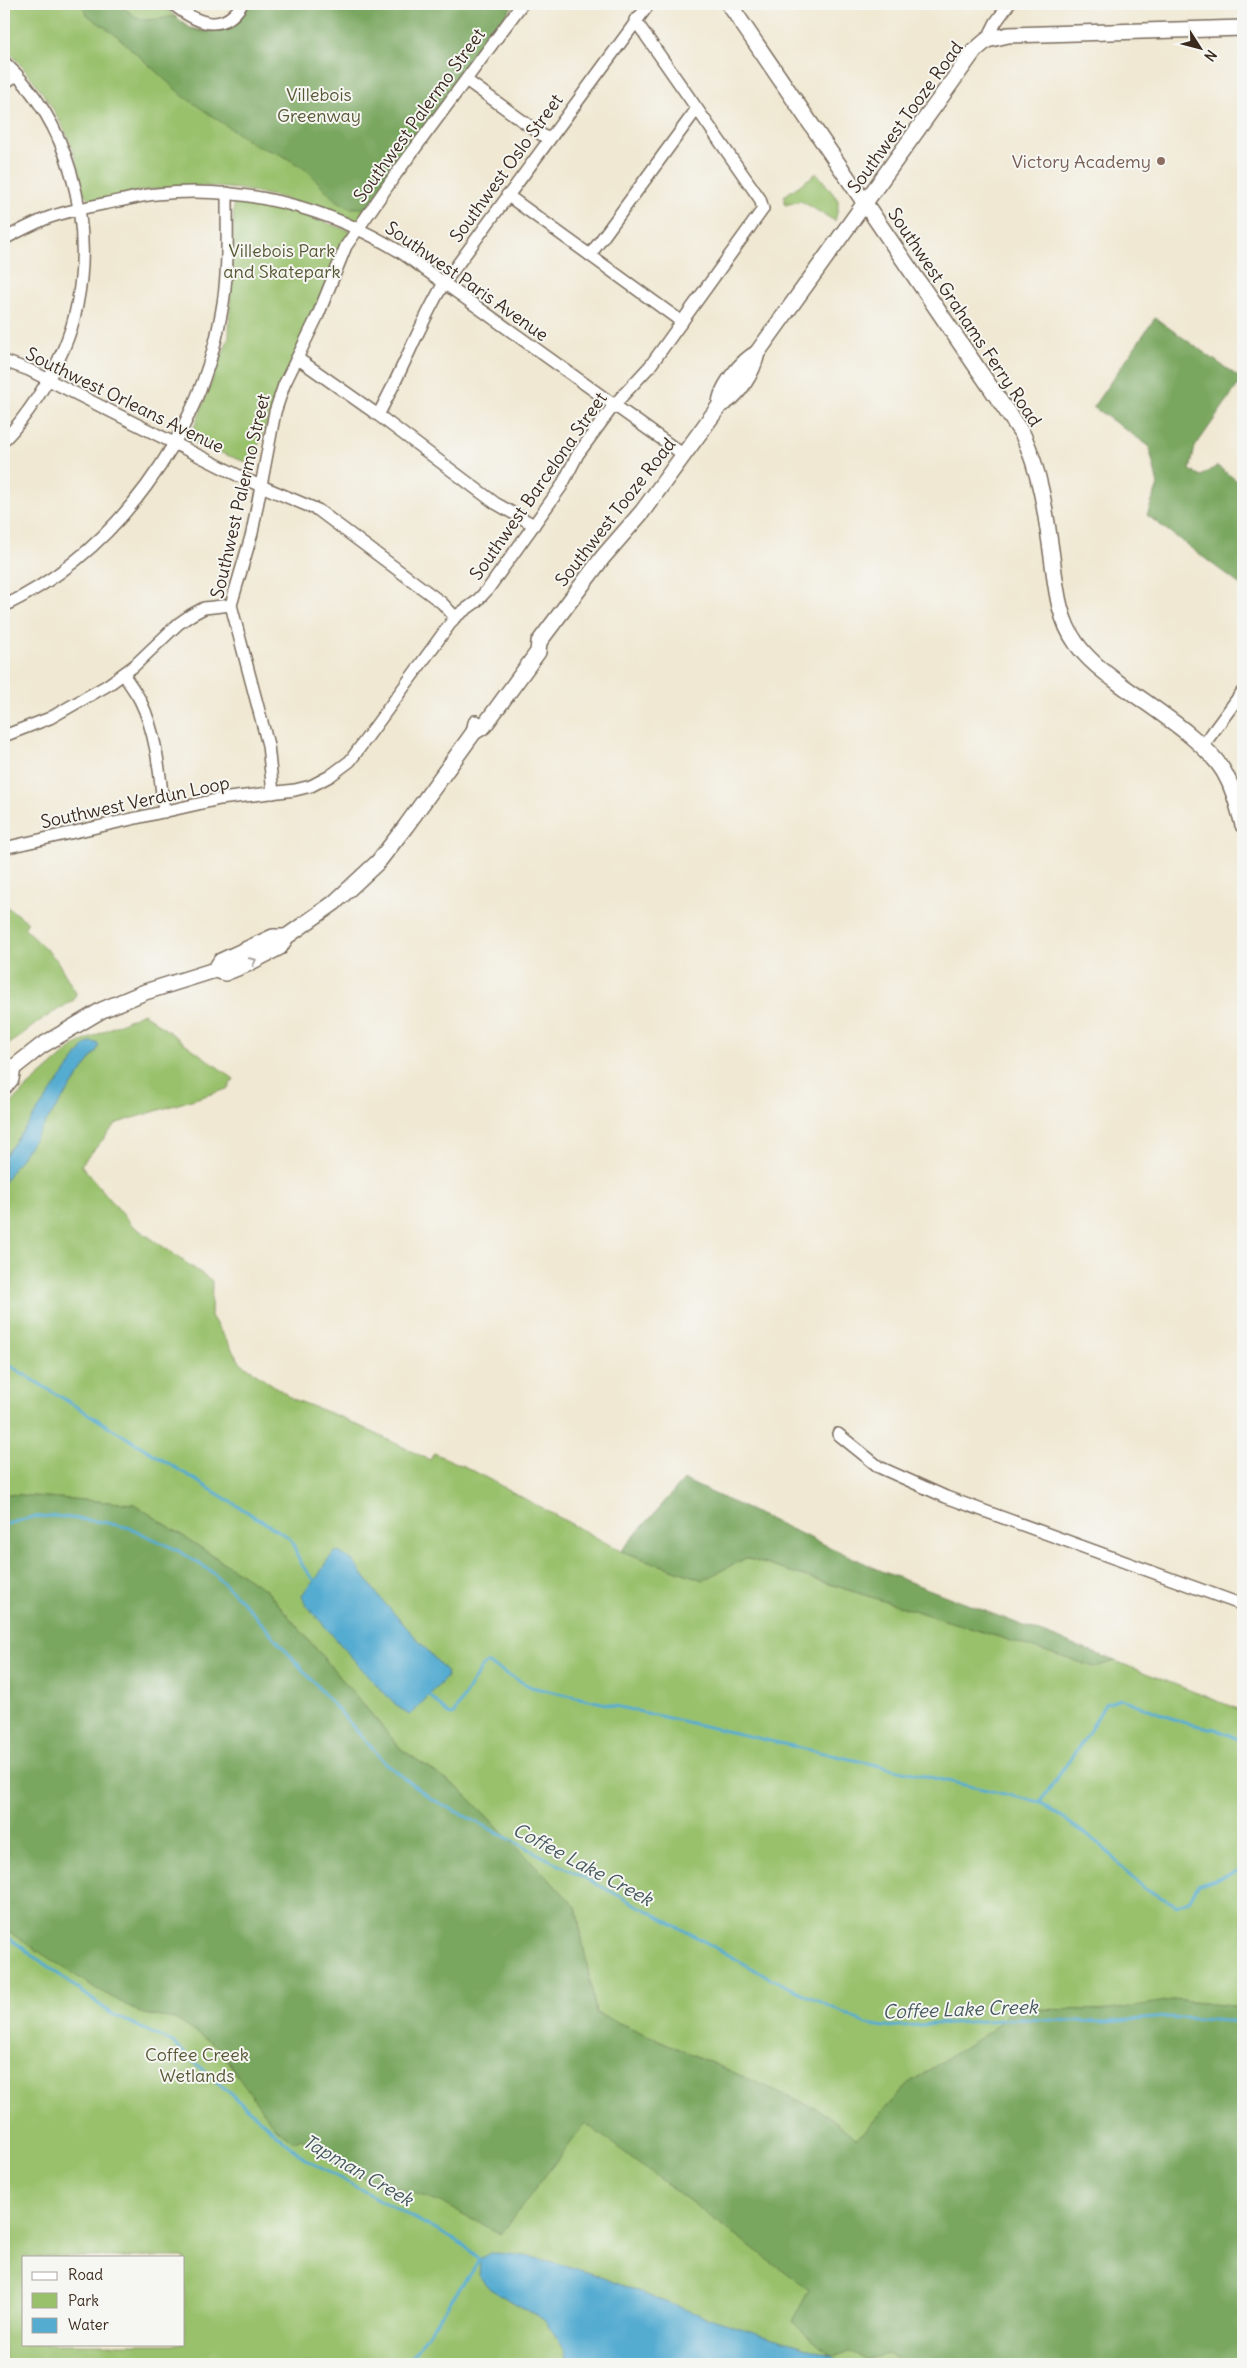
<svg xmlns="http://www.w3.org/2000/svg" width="1247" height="2368" font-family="Delius,sans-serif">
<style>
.green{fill:#99c16c;stroke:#6a7645;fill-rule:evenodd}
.forest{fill:#7aa760;stroke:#5a683f}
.water{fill:#54acd1;stroke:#486b78}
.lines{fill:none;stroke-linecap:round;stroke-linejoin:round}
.stream{stroke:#54acd1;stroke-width:3}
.minor-casing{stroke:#7a6c5d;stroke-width:14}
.major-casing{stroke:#7a6c5d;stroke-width:18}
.minor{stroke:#fff;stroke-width:11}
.major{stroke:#fff;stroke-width:15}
.oneway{stroke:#a79f9a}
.education-dot{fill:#8d6e63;stroke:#f6f6f2;stroke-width:2}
.labels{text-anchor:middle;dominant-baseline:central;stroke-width:4;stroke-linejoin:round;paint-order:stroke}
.park-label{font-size:18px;fill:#575735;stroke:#f6f6f2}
.street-label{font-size:18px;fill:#3b2a1e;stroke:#f6f6f2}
.education-label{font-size:18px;fill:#785e54;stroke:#f6f6f2;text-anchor:end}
.water-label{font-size:19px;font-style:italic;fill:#44585d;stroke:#f6f6f2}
</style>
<rect width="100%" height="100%" fill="#f6f6f2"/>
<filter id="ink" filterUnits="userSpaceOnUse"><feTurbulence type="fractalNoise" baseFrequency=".02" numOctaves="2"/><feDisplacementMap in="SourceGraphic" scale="10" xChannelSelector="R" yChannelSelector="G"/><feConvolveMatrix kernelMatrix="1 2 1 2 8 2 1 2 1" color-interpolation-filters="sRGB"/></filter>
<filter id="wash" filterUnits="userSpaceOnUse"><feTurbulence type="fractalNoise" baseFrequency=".0096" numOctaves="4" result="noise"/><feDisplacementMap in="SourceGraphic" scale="20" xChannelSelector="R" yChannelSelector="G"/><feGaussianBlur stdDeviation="1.12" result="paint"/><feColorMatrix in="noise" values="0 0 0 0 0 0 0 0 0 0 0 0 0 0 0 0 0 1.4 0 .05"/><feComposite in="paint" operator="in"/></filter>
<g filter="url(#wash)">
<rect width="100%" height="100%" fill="#f0e8d2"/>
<g class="green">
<path d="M4,4H160L190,28L209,31L226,27L239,18L248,4H514L357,220L354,221L279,197L240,189L203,186L177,187L146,190L97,200H91L84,194C80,178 77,161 71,145C56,108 32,75 4,47Z"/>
<polygon points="817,173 838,200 838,209 835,221 801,201 785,205 784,196"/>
<polygon points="234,199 287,209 350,231 282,384 251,464 189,441 229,337"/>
<polygon points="4,905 28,922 24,928 56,959 76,993 74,1000 41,1020 4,1048"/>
<path d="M143,1013L234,1079L227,1089L117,1123L81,1165L132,1225L212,1281L211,1316L240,1362L293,1399L343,1418L430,1460L434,1453L470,1469L621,1551L703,1580L746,1558L1095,1667L1115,1661L1243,1711V2007L1172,2000L1243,2364H4V1683L823,2286L1105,2010L1013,2009L989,2032L910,2082L857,2139L818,2109L596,2013L576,1907L461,1790L401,1749L267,1591L134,1504L8,1494L4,1498V1111L26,1088L75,1045ZM24,2257H184V2344H24Z"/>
</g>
<g class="forest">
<path d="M82,4H121C138,24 150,21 174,16C179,19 185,25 190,28C215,39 235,24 248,4H514L368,208H349L333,198L308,171L280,154L256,146L183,96L116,35L87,15Z"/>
<polygon points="1155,318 1243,380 1243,388 1238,385 1195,447 1190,470 1201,476 1217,466 1243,485 1243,587 1147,515 1158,485 1149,446 1093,407"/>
<polygon points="684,1480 884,1572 1115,1661 1095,1667 746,1558 703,1580 621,1551"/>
<polygon points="8,1494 134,1504 267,1591 401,1749 461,1790 576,1907 596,2013 818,2109 857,2139 910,2082 989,2032 1013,2009 1110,2010 1172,2000 1243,2007 1243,2364 928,2364 900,2361 888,2354 865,2360 850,2352 830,2355 792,2322 809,2290 585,2123 501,2234 438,2201 344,2171 301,2138 294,2142 274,2127 217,2046 175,2019 143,2014 95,1988 4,1929 4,1498"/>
</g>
<g class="water">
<polygon points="91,1042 97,1043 99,1046 97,1050 4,1182 4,1157 85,1045"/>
<path d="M337,1551L353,1561L380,1598L446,1671L447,1677L410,1715C395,1711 322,1622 306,1605L302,1596C306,1588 309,1586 315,1580C324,1569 324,1560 337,1551Z"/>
<path d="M491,2253C557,2254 620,2286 681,2308C729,2326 780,2339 830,2355L844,2364H568L565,2349L544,2320L490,2289L479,2276L480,2259Z"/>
</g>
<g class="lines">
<g class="stream">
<path d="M4,1362L288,1537C296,1545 294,1550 299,1559C303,1568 310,1576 317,1583"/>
<polyline points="4,1525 32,1517 55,1516 103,1522 130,1528 177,1550 211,1571 243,1602 385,1763 430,1798 658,1916 772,1979 867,2024 884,2027 1020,2019 1106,2022 1167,2017 1243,2022"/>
<polyline points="426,1691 448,1714 453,1715 481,1668 487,1663 531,1687 1040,1802 1102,1846 1130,1876 1145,1889 1178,1906 1189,1900 1199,1884 1238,1872 1243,1874"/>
<polyline points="1040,1802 1086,1737 1105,1704 1122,1699 1185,1723 1215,1729 1243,1741"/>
<polyline points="4,1934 112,2014 173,2043 306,2160 462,2244 480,2259 407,2364"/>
</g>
</g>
</g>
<g filter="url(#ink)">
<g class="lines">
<g class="minor-casing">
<g id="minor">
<path d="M173,4C196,23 223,35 242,4"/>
<polyline points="987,40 996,22 1009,4"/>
<path d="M4,62C69,122 94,219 77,305C71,339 55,370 37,398C27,413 16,428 4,440"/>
<polyline points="466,80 549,140"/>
<polyline points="4,83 17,75"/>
<polyline points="507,195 682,322"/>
<path d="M4,239C17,232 31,225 45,219C68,210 94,206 118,201C131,199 143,195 156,194C243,185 328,207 402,253L684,455"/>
<polyline points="590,255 696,110"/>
<polyline points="297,358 378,415 495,503 534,525"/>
<polyline points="4,361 29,370 247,480 318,510 442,603 455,617"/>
<path d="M378,415C402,372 419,325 444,283L649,4"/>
<path d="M4,606C116,552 199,437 221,315C229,275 227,234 227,193"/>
<path d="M123,674C129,683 135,691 140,700C157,734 160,776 164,812"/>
<polyline points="4,736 50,718 108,685 134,666 178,624 191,615 204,608 231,605"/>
<polyline points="1202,747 1243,691"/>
<polyline points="273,793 268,745 231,605 252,533 275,412 284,385 318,315 346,246 396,174 522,4"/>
<polyline points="4,848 220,799 295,790 311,786 330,776 350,761 455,617 476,602 488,589 561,487 578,454 614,405 650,366 763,209 760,199 635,20"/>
<polyline points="838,1434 879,1467 946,1497 1243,1605"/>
</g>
</g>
<g class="major-casing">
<g id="major">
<path d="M729,4L1023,435C1041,474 1046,515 1052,557C1056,586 1058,618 1076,643C1088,660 1104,672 1120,684C1151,707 1205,740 1224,772C1234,789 1238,807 1243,825"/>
<path d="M720,405C720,388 742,361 757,353"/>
<path d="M474,732L484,726L538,652L539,642L603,557L642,512L720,405C738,397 753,372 757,353L974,51L987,40L1008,35L1243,28"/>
<polyline points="215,970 221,961 273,937 286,937"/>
<polyline points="4,1071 13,1068 41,1046 102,1010 145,992 215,970 225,973 245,965 280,947 286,937 334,903 378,862 406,826 474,732 476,723"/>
<polyline points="4,1087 11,1079 13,1068"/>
</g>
</g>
<use href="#minor" class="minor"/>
<use href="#major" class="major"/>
</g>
<defs><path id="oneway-chevron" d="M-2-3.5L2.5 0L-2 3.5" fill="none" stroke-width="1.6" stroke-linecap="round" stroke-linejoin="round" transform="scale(1.25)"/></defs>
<use class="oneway" href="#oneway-chevron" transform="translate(253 961) rotate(-26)"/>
</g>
<circle class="education-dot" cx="1161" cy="161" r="5"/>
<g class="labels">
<g class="park-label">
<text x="319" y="94">Villebois<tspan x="319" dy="21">Greenway</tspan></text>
<text x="282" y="250">Villebois Park<tspan x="282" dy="21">and Skatepark</tspan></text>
<text x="197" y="2054">Coffee Creek<tspan x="197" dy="21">Wetlands</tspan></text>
</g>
<g class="street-label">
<text transform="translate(419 115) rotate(-54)">Southwest Palermo Street</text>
<text transform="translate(905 117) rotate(-54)">Southwest Tooze Road</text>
<text transform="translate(506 168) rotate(-54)">Southwest Oslo Street</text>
<text transform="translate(467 281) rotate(35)">Southwest Paris Avenue</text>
<text transform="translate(965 317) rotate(56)">Southwest Grahams Ferry Road</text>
<text transform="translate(125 400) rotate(26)">Southwest Orleans Avenue</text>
<text transform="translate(538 486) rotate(-55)">Southwest Barcelona Street</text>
<text transform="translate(240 496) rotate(-77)">Southwest Palermo Street</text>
<text transform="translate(615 512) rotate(-52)">Southwest Tooze Road</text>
<text transform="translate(135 802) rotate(-12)">Southwest Verdun Loop</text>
</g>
<g class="education-label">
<text x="1151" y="161">Victory Academy</text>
</g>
<g class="water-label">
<text transform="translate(583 1864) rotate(28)">Coffee Lake Creek</text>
<text transform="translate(960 2009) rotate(-2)">Coffee Lake Creek</text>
<text transform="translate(358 2170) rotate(30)">Tapman Creek</text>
</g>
</g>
<rect width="1247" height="2368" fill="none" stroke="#f6f6f2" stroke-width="20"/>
<rect x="22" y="2256" width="162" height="90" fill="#f6f6f2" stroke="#aba49d"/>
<rect x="32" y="2272" width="25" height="8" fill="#ffffff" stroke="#aba49d"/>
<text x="68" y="2280" font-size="15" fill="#3b2a1e">Road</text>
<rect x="32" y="2293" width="25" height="15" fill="#99c16c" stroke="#aba49d"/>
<text x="68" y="2306" font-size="15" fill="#3b2a1e">Park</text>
<rect x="32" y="2318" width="25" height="15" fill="#54acd1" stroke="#aba49d"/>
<text x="68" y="2330" font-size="15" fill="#3b2a1e">Water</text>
<g transform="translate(1200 48) rotate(126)" stroke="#f6f6f2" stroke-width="4" paint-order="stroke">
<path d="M0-4L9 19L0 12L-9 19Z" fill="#3b2a1e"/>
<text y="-8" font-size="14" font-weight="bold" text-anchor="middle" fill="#3b2a1e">N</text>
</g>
</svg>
